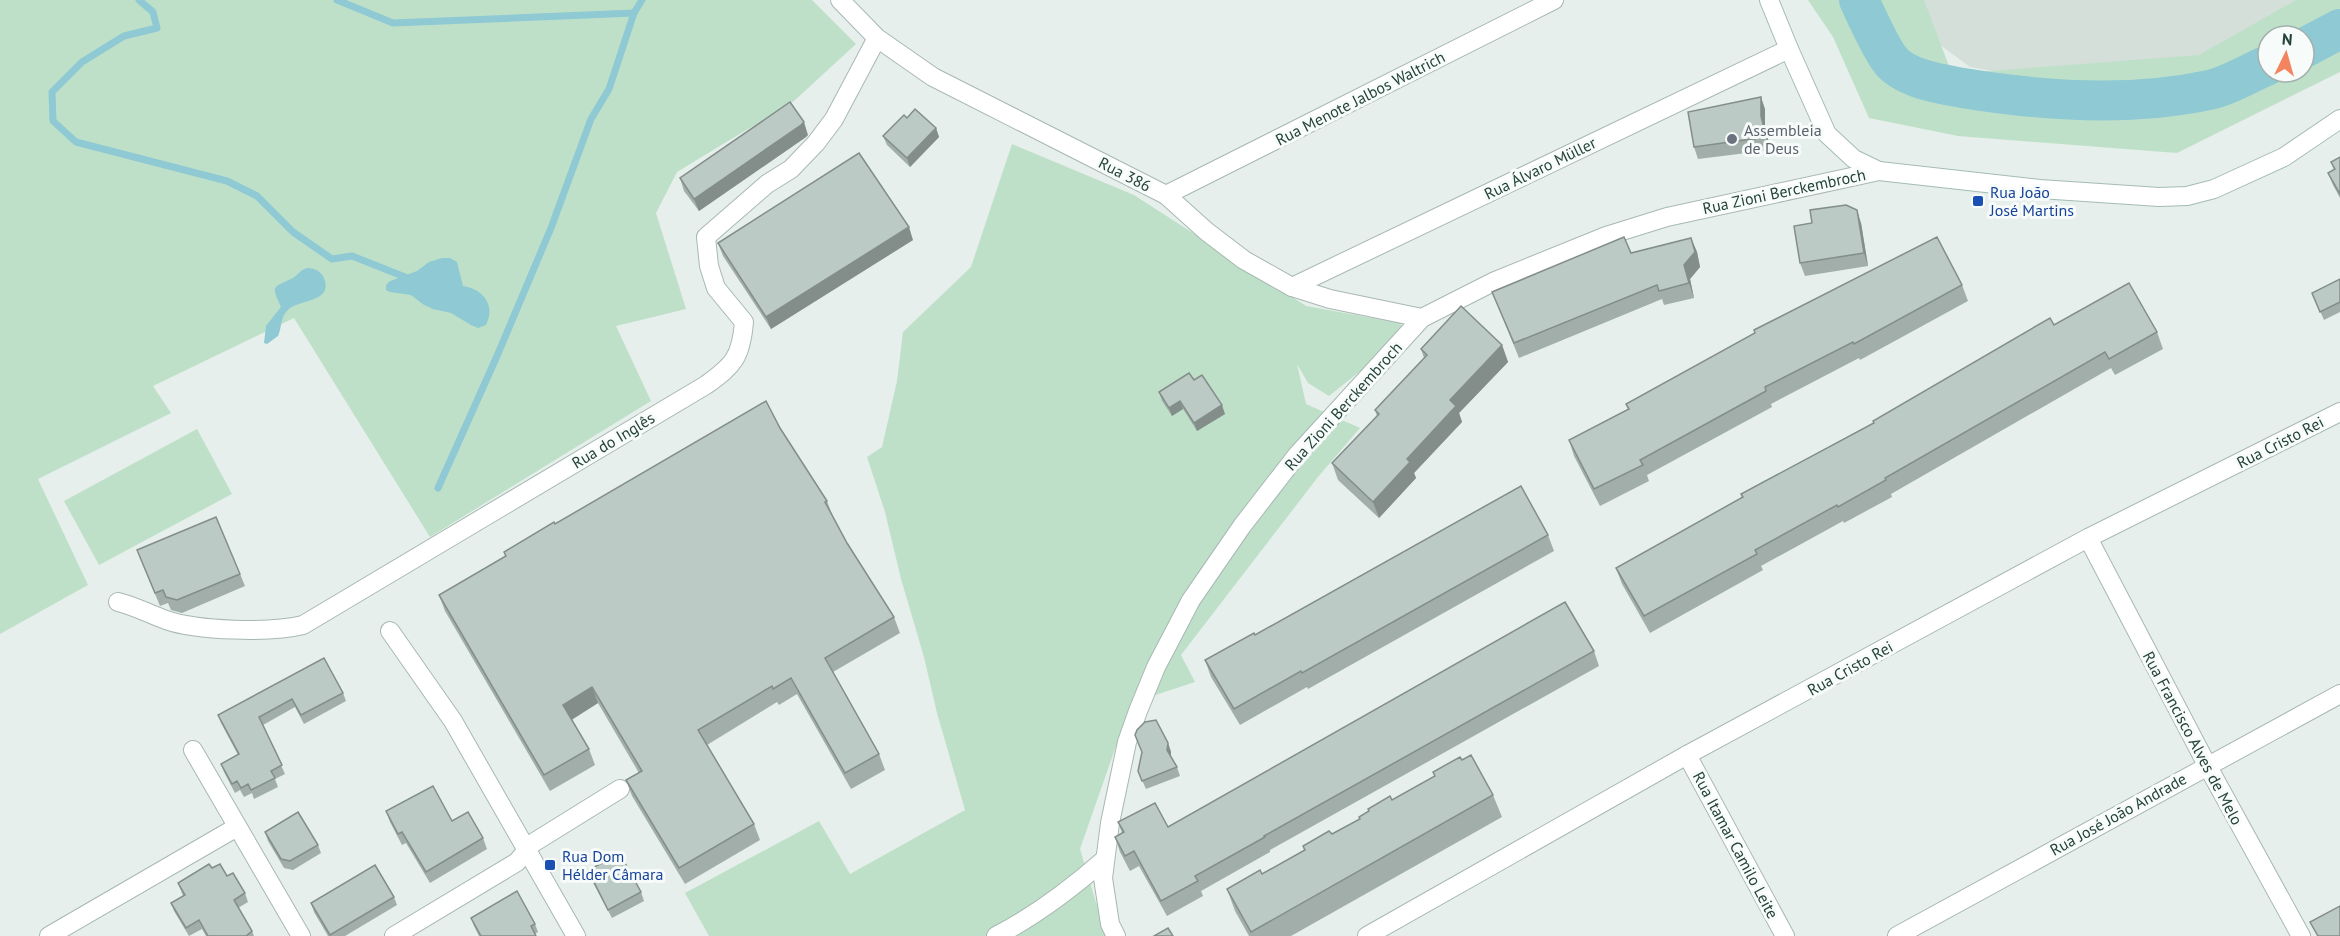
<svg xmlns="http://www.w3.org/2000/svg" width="2340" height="936" font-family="'PT Sans',sans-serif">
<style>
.built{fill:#d4dfda}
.green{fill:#bfe0c8;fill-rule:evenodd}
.water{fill:#8ec9d4}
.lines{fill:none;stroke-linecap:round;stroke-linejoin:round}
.stream{stroke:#8ec9d4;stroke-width:7}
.river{stroke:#8ec9d4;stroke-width:40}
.minor-casing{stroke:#a8b8b2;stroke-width:20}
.secondary-casing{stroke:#a4bbb3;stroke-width:20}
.minor{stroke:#fff;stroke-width:18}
.secondary{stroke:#fff;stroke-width:18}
.wall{fill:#a1aea9}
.shaded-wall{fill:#838d89}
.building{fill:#bbcac4;stroke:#838d89;stroke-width:1.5}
.worship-dot{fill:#6b7280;stroke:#f7fbf9;stroke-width:2}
.transit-dot{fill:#1a4fb4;stroke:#f7fbf9;stroke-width:2}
.labels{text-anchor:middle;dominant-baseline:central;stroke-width:6;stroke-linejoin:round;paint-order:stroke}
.street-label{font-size:16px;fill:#24423a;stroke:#f7fbf9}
.worship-label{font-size:16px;fill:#5b616d;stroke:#f7fbf9;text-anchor:start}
.transit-label{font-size:16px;fill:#164399;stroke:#f7fbf9;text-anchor:start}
</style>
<rect width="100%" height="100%" fill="#e6efeb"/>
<polygon class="built" points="1887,0 2336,0 2221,62 2007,74 1970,67 1889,7"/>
<g class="green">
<polygon points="0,0 812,0 856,44 794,101 677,172 656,213 686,309 616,326 651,401 430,537 294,318 153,386 171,413 38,479 88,585 0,634"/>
<path d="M1808,0H1924L1952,74L2199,55L2296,0H2340V72L2177,153L1958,136L1869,118L1833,37ZM2268,36H2304V72H2268Z"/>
<polygon points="1012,144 1134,195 1306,306 1400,323 1403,327 1403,337 1329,396 1308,383 1297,364 1306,404 1360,428 1318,477 1181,655 1195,682 1131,703 1080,849 1106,936 709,936 685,893 819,821 850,874 965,810 937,713 924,657 901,579 885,512 867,457 882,447 897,381 903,332 971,267"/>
<polygon points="197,429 232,494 99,565 64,501"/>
</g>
<g class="water">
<path d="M442,258H450L457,262L463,286C483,289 496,305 486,325L478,328L471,325L451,313L433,309L424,305L411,295L390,292L386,290V285L390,281L417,271L429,262Z"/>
<path d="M307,268C313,268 319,270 323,276C336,303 298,299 288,310C280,317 282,327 278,336L267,344L264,343L266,326L281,307C272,286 271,288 291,279C298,276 299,270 307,268Z"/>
</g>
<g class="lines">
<g class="stream">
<polyline points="139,0 153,12 157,28 124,36 82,62 52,92 53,121 76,142 227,181 257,196 293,232 332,259 352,256 405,277"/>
<polyline points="337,0 393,23 634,13"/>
<polyline points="438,488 497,356 551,228 591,119 609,89 634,13 642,0"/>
</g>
<g class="river">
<path d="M1859,0C1866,15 1881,49 1891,61C1906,79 1941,84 1963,88C2042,101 2130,107 2209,90C2229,86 2249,73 2268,65"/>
<polyline points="2304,48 2340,29"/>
</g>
<g class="minor-casing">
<g id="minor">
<polyline points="840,0 877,38 933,77 1166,195 1206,231 1244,260 1292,287 1330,299 1422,318"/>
<polyline points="1166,195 1554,0"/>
<polyline points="1292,287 1789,49"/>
<polyline points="2088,538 2207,765 2301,936"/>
<path d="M118,602C135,606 149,614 166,620C197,631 271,633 303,625L706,385C734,365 741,357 744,322L716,288L709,266L706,237L767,184L791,169L816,143L834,119L877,38"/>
<polyline points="390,631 453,721 576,936"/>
<polyline points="193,750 301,936"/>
<polyline points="1687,755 1785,936"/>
<polyline points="49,936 237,827"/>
<polyline points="394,936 517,862 533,843 620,789"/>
<path d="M996,936C1037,915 1071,889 1105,859"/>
<polyline points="1116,936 1110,924 1103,878 1110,823 1127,742 1138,711 1156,667 1191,600 1242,526 1297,455 1422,318 1495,281 1606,236 1667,217 1879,171"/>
<polyline points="1367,936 1687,755 2088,538 2340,412"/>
<polyline points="1897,936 2340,694"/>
</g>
</g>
<g class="secondary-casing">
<polyline id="secondary" points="1769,0 1789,49 1827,134 1854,159 1879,171 2040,189 2159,197 2187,196 2214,189 2284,157 2340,119"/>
</g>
<use href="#minor" class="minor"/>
<use href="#secondary" class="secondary"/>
</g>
<g class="wall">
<polygon points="1765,109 1765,128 1771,150 1698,159 1694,147"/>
<polygon points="936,128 939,137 910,167 887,145 883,136"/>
<polygon points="808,135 806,137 699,211 684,191 680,178"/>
<polygon points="2340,157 2340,198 2333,185 2328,173 2334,170 2331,162"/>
<polygon points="1861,223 1868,266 1805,276 1800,263"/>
<polygon points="1691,238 1697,252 1700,267 1690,279 1694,298 1664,305 1662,299 1519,358 1492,292 1631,253"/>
<polygon points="913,240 771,329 723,256 718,243"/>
<polygon points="2340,279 2340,312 2324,320 2312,293"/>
<polygon points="1962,285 1968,301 1860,360 1859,358 1771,404 1772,407 1647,475 1649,481 1600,506 1574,456 1569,440 1628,409 1626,404"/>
<polygon points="2054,325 2157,332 2163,349 2115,375 2111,368 1891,494 1892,497 1844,523 1843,521 1761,566 1763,570 1650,633 1622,584 1616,568 1742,498 1741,494"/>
<polygon points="1502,345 1508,362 1459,413 1462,422 1414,473 1416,478 1379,518 1338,480 1332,463 1377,416 1375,410 1424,358 1421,349"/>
<polygon points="1194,380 1225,414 1197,431 1183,409 1172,416 1162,401 1159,392"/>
<polygon points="827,501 833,517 847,543 894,617 900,633 833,672 879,754 885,770 851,789 797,694 779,705 777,702 707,745 754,824 760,840 685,884 632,796 626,780 639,773 598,703 572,720 589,749 595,765 550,791 445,611 439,595 505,556 504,552 555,524"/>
<polygon points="1548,535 1554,551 1308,689 1307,687 1240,725 1211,677 1205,660 1255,635"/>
<polygon points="137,550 240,574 245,586 182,613 171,610 168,603 160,606"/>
<polygon points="1594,651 1599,666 1270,850 1270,852 1201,891 1203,896 1167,916 1139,866 1130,871 1120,852 1115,837 1122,833 1118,822 1168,827"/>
<polygon points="324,658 343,693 346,701 304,724 295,707 263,725 285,774 275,779 278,787 254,799 252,793 244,797 240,790 235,793 224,772 221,764 238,755 221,723 218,715"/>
<polygon points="1168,743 1171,752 1171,756 1177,767 1180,776 1146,789 1138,771"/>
<polygon points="1433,772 1493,795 1502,817 1291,936 1249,936 1235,911 1227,889 1262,874 1304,850 1303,846 1332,834 1392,800 1435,776"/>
<polygon points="386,811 452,821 483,838 487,849 430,883 406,843 402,845 390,822"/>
<polygon points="265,832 318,845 321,853 293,870 284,868 268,841"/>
<polygon points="212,868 227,876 245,893 248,902 238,908 252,931 254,936 206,936 202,929 189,936 174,911 171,903 183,896 178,883"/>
<polygon points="588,870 641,892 644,901 612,918 591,879"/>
<polygon points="394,897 397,905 345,936 328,936 314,912 311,903"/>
<polygon points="471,918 535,924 538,932 535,934 536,936 479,936 474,926"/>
</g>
<g class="shaded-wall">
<polygon points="1761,97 1765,109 1765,128 1771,150 1766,137 1761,116"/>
<polygon points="804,122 808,135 806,137 699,211 694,199"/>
<polygon points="936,128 939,137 910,167 907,158"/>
<polygon points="1857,210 1861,223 1868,266 1864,253"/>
<polygon points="909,227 913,240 771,329 766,317"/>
<polygon points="1691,238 1697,252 1700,267 1690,279 1694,298 1689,283 1684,265"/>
<polygon points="1502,345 1508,362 1459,413 1462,422 1414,473 1416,478 1379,518 1373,502 1450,400"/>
<polygon points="1180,401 1183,409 1172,416 1169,408"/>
<polygon points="1222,405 1225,414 1197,431 1194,423"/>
<polygon points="592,687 598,703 569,721 563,705"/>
<polygon points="1168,743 1171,752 1170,758 1167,750"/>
</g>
<g class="building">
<polygon points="1761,97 1761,116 1766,137 1694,147 1688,112"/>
<polygon points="790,102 804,122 801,125 694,199 680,178"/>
<polygon points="915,109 936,128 907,158 883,136 904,115 907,118"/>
<polygon points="859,153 909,227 766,317 718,243"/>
<polygon points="2340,157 2340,194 2328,173 2335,169 2331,162"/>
<polygon points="1846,205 1857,210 1864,253 1800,263 1794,226 1812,223 1810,210"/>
<polygon points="1624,237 1631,253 1691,238 1695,252 1684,265 1689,283 1659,291 1657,285 1514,343 1492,292"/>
<polygon points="1937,237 1962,285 1854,344 1853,342 1765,387 1766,391 1640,460 1643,465 1594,489 1569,440 1629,409 1626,404 1755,333 1754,330"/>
<polygon points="2340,279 2340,302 2320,312 2312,293"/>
<polygon points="2129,283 2157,332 2109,359 2105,352 1885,478 1886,480 1838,507 1837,505 1755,550 1757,554 1644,616 1616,568 1743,497 1741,494 1874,423 1873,421 2050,318 2054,325"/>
<polygon points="1461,306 1502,345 1450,400 1456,406 1407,459 1410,462 1373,502 1332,463 1379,414 1375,410 1427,355 1421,349"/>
<polygon points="1189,373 1194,380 1202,375 1222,405 1194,423 1180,401 1169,408 1159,392"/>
<polygon points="766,401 780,428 827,501 825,502 847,543 894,617 825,658 879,754 845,773 791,678 773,689 772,686 698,730 754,824 679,868 626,780 642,771 592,687 563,705 589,749 544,775 439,595 506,556 504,552 554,522 555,524"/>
<polygon points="1521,486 1548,535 1302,673 1301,671 1234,709 1205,660 1254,633 1255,635"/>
<polygon points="216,517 240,574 177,600 166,597 163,590 155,593 137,550"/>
<polygon points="1565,602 1594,651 1264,836 1265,837 1195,876 1198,881 1161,901 1134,851 1125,856 1115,837 1124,832 1118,822 1155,803 1168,827"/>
<polygon points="324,658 343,693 301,715 292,699 259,717 282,765 271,771 275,778 251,790 248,784 241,788 237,781 232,784 221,764 239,754 218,715"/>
<polygon points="1156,720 1168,743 1167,750 1177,767 1142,781 1138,771 1142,752 1135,735 1137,730 1145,722"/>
<polygon points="1471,755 1493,795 1251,932 1227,889 1260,870 1262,874 1305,850 1303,846 1329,831 1332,834 1360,819 1359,817 1369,811 1368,809 1390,796 1392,800 1435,776 1433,772 1460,757 1462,760"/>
<polygon points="433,786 452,821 468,812 483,838 426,872 402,832 398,834 386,811"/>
<polygon points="298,812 318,845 290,861 281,859 265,832"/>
<polygon points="620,854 641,892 608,910 588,870"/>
<polygon points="209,864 212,868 220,864 227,876 233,873 245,893 234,900 252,931 246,936 208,936 199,920 186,928 171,903 185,895 178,883"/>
<polygon points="375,865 394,897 330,935 311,903"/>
<polygon points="517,891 535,924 531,926 536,936 481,936 471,918"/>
<polygon points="2340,906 2340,936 2318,936 2310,922"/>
<polygon points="1168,928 1173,936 1154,936"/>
</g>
<circle class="worship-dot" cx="1732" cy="139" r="6"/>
<g class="transit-dot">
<rect x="1972" y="195" width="12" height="12" rx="3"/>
<rect x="544" y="859" width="12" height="12" rx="3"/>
</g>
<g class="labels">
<g class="street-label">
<text transform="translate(1360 98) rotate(-27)">Rua Menote Jalbos Waltrich</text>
<text transform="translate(1540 168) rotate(-26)">Rua Álvaro Müller</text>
<text transform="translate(1125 174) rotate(27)">Rua 386</text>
<text transform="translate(1784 191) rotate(-12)">Rua Zioni Berckembroch</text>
<text transform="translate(1343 406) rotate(-48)">Rua Zioni Berckembroch</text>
<text transform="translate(613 440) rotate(-31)">Rua do Inglês</text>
<text transform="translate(2280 442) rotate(-27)">Rua Cristo Rei</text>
<text transform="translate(1850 668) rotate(-29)">Rua Cristo Rei</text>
<text transform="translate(2193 738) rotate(62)">Rua Francisco Alves de Melo</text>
<text transform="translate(2118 814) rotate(-29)">Rua José João Andrade</text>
<text transform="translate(1736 845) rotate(62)">Rua Itamar Camilo Leite</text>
</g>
<g class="worship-label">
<text x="1744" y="130">Assembleia<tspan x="1744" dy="18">de Deus</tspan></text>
</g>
<g class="transit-label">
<text x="1990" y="192">Rua João<tspan x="1990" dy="18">José Martins</tspan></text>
<text x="562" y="856">Rua Dom<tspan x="562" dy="18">Hélder Câmara</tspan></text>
</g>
</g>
<g transform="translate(2286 54) rotate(5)"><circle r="28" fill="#f7fbf9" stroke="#a3b1ad" stroke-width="1.5"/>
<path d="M0-4.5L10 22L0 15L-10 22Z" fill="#f4845f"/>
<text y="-9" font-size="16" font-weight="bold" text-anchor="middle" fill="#24423a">N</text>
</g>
</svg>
